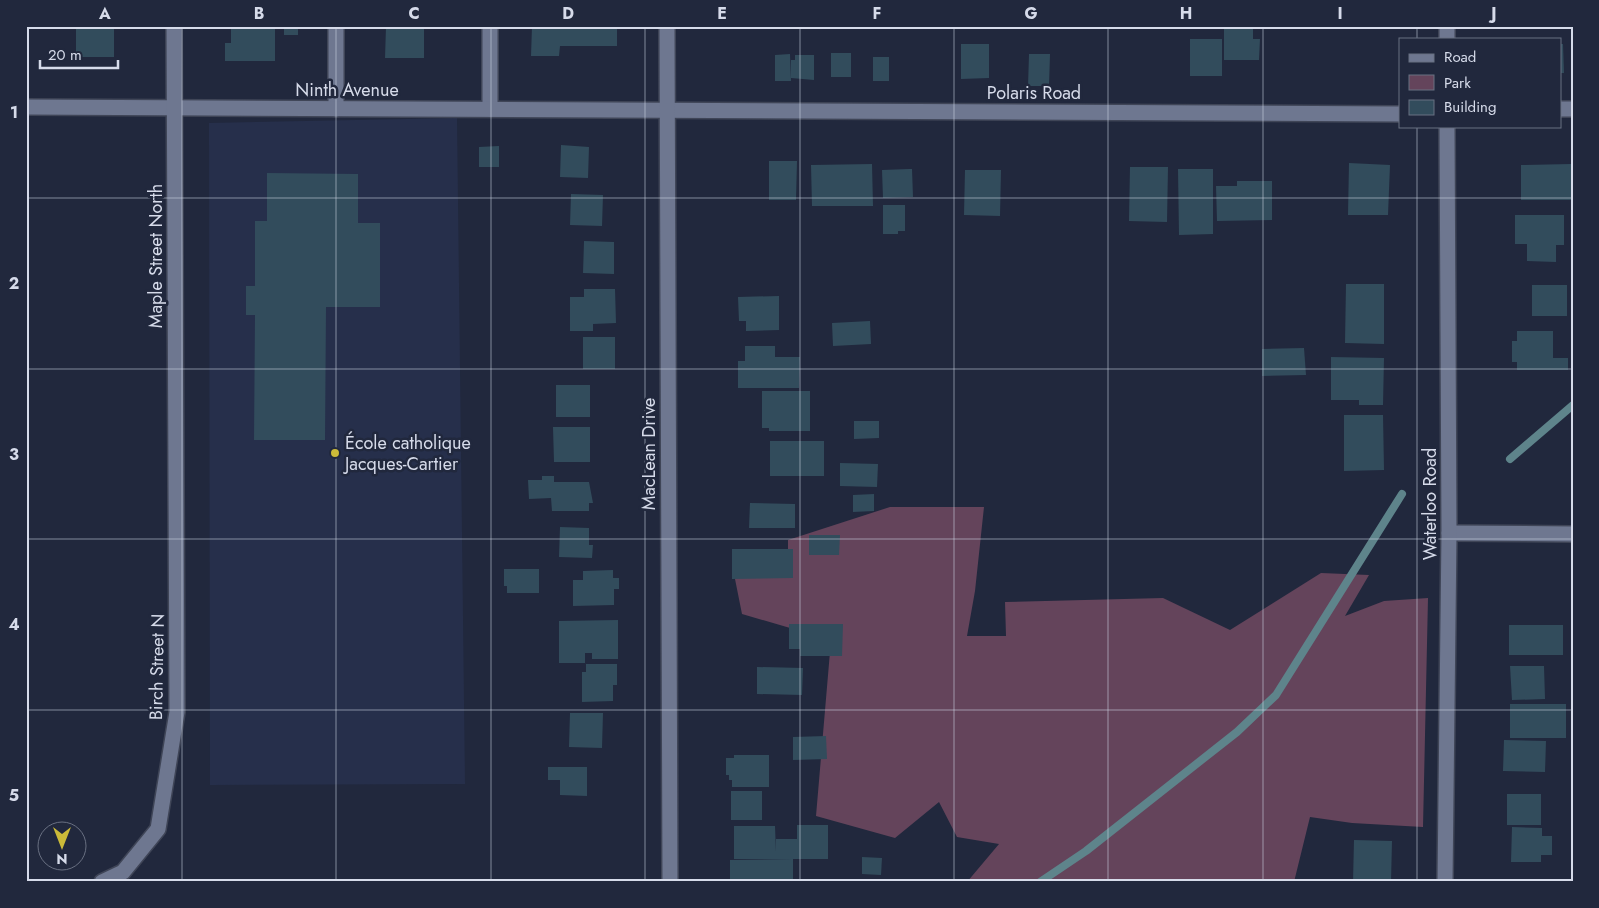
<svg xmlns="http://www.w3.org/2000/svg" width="1599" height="908" font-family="Jost,sans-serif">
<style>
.built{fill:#262f4b}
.green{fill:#64445b}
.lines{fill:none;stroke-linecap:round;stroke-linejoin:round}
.stream{stroke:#5e848b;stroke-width:8}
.building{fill:#324c5c}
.service-casing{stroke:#3f4557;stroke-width:18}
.minor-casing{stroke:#3f4557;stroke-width:18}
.tertiary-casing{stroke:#3f4557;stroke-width:18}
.service{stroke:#6e7790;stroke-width:15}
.minor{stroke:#6e7790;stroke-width:15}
.tertiary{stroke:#6e7790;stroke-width:15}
.grid{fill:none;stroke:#d6dbea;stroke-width:1;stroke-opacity:0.55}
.poi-dot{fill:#cbba39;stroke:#21283d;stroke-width:2}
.labels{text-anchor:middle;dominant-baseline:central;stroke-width:5;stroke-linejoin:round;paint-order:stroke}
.street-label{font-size:18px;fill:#d6dbea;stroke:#21283d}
.poi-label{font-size:18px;fill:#d6dbea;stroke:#21283d;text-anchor:start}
.neatline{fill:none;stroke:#d6dbea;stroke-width:2}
.grid-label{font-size:16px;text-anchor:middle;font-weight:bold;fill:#d6dbea}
</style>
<rect width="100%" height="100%" fill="#21283d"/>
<polygon class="built" points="457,118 465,784 210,785 209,123"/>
<polygon class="green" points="890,507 984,507 975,591 967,636 1006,636 1005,602 1163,598 1230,630 1321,573 1369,575 1345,616 1384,601 1428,598 1423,827 1352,823 1310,817 1294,882 967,882 999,844 957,837 939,802 895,838 816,816 831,640 742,614 734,574 788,576 788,540"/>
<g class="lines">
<g class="stream">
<polyline points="1510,459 1573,405"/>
<polyline points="1040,882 1086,851 1237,732 1276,695 1402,494"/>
</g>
</g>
<g class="building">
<rect x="76" y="26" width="38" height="31"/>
<rect x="284" y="26" width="14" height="9"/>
<polygon points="386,26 424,26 424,58 385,58"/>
<polygon points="532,26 617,26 617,46 560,46 559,56 531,56"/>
<rect x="719" y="26" width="29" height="3"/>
<polygon points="1224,26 1253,26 1253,39 1260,39 1259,60 1224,60"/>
<polygon points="231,29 275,29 275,61 225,61 225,43 231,43"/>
<rect x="1190" y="39" width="32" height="37"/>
<polygon points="961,44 989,44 989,78 961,79"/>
<polygon points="1560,44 1563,44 1564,73 1560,73"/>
<rect x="831" y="53" width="20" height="24"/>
<polygon points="790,54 791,81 775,81 775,55"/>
<polygon points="1029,54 1050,54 1049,86 1028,86"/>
<polygon points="795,55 814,55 814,80 791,78 791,60 795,60"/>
<rect x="873" y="57" width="16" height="24"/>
<polygon points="561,145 589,147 588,178 560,177"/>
<polygon points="499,146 499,167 479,167 479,147"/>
<polygon points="769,161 797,161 796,200 769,200"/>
<polygon points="1349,163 1390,165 1388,215 1348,215"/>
<polygon points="872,164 873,206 812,206 811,165"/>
<polygon points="1571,164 1571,200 1521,200 1521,165"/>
<polygon points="1130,167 1168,167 1167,222 1129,221"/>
<polygon points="909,169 912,169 913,197 883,198 882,170"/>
<polygon points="1178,169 1213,169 1213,234 1179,235"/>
<polygon points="965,170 1001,170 1000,216 964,215"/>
<polygon points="267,173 358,174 358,223 380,223 380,307 326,307 325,440 254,440 255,315 246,315 246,286 255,286 255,221 267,221"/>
<polygon points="1237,181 1272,181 1272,220 1217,221 1216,186 1237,186"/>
<polygon points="571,194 603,195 602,226 570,225"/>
<polygon points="883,205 905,205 905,231 898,231 898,234 883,234"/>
<polygon points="1515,215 1564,215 1564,245 1556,245 1556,262 1527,261 1527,244 1515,244"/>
<polygon points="584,241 614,242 614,274 583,273"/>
<polygon points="1346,284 1384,284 1384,344 1345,343"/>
<rect x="1532" y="285" width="35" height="31"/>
<polygon points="584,289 615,289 616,323 593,324 593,331 570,331 570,297 584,297"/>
<polygon points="779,296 779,330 746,331 746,321 739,321 738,297"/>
<polygon points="870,321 871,344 833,346 832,323"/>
<polygon points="1517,331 1553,331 1553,358 1568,358 1568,370 1517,370 1517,362 1512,362 1512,341 1517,341"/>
<rect x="583" y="337" width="32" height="32"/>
<polygon points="745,346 775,346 775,357 800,357 799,388 738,388 738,361 745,361"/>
<polygon points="1304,348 1306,375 1262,376 1262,349"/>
<polygon points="1331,357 1384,358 1383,405 1359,405 1359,400 1331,400"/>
<rect x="556" y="385" width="34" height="32"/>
<polygon points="762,391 810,391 810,431 769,431 769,428 762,428"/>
<polygon points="1344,415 1383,415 1384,470 1344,471"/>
<polygon points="854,421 879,421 879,438 854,439"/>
<polygon points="553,427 590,427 590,462 554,462"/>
<rect x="770" y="441" width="54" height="35"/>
<polygon points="840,463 878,464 877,487 840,486"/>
<polygon points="542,476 554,476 554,482 589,482 593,503 589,503 589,511 552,511 551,498 529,499 528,480 542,480"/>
<polygon points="874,494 874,511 853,512 853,495"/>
<polygon points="750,503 795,504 795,528 749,528"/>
<polygon points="560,527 589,528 589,545 593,545 592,558 559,557"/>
<polygon points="809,535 840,535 839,555 809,555"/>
<polygon points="732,549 793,549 793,578 732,579"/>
<polygon points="504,569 539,569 539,593 507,593 507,586 504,586"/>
<polygon points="613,570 613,578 619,578 619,589 614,589 614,605 573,606 573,580 583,580 583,571"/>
<polygon points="618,620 618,659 592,659 592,653 585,653 585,663 559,663 559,621"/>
<polygon points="789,624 843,624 842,656 800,656 800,649 789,649"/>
<rect x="1509" y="625" width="54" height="30"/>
<polygon points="586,664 617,664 617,685 613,685 613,701 582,702 582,672 586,672"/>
<polygon points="1510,666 1544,666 1545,699 1512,700"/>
<polygon points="757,667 803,668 802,695 757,694"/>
<rect x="1510" y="704" width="56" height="34"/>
<polygon points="570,713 603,713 602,748 569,747"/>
<polygon points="826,736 827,759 793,760 793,737"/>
<polygon points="1504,740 1546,741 1545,772 1503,771"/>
<polygon points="734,755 769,755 769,787 732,787 732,780 729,780 729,775 726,775 726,758 734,758"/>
<polygon points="548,767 587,767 587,796 560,795 560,780 548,780"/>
<rect x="731" y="791" width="31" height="29"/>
<rect x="1507" y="794" width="34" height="31"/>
<polygon points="797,825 828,825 828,859 734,859 734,826 775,826 776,852 776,839 797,839"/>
<polygon points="1512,827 1542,828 1542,836 1552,836 1552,855 1541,855 1541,862 1511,862"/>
<polygon points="1354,840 1392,841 1391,882 1353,882"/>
<polygon points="862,857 882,858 881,875 862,874"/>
<polygon points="793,859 793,882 730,882 730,860"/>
</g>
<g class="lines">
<g class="service-casing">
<polyline id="service" points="336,26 336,109"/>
</g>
<g class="minor-casing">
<g id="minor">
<polyline points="490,26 490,109"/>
<polyline points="1447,26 1447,39"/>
<polyline points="26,107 1400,114"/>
<polyline points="1560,109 1573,109"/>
<polyline points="1449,533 1573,534"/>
<polyline points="102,882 123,872 158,829 177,712 174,26"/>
<polyline points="1445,882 1449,533 1447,126"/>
</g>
</g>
<g class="tertiary-casing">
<polyline id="tertiary" points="667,26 670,882"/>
</g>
<use href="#service" class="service"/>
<use href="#minor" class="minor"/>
<use href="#tertiary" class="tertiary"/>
</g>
<path class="grid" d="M182,26V882M336,26V882M491,26V882M645,26V882M800,26V882M954,26V882M1108,26V882M1263,26V882M1417,26V39M1417,126V882M26,198H1573M26,369H1573M26,539H1573M26,710H1573"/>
<circle class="poi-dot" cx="335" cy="453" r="5"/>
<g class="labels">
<g class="street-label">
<text x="347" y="90">Ninth Avenue</text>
<text x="1034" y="93">Polaris Road</text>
<text transform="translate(156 256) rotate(-90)">Maple Street North</text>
<text transform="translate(649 454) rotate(-90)">MacLean Drive</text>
<text transform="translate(1430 504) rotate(-90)">Waterloo Road</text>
<text transform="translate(157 667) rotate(-89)">Birch Street N</text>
</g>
<g class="poi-label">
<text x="345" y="443">École catholique<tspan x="345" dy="21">Jacques-Cartier</tspan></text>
</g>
</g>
<rect width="1599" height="908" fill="none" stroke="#21283d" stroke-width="55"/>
<rect x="1399" y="38" width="162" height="90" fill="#21283d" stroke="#697082"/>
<rect x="1409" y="54" width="25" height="8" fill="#6e7790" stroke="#697082"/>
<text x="1444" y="62" font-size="15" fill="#d6dbea">Road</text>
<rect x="1409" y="75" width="25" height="15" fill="#64445b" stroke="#697082"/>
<text x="1444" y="88" font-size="15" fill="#d6dbea">Park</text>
<rect x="1409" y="100" width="25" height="15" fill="#324c5c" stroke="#697082"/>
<text x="1444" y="112" font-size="15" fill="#d6dbea">Building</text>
<g transform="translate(62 846) rotate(180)"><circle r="24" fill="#21283d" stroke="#697082"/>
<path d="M0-4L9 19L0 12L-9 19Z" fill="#cbba39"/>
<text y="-8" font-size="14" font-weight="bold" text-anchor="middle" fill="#d6dbea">N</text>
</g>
<path d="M40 60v8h78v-8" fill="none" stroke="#d6dbea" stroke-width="2.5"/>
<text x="48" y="60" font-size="15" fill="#d6dbea" stroke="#21283d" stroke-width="4" paint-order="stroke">20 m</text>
<rect x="28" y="28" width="1544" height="852" class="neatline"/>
<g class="grid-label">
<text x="105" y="19">A</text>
<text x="259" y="19">B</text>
<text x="414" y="19">C</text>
<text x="568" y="19">D</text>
<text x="722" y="19">E</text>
<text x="877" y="19">F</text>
<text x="1031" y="19">G</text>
<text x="1186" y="19">H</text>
<text x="1340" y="19">I</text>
<text x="1494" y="19">J</text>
<text x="14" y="118">1</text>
<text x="14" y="289">2</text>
<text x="14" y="460">3</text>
<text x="14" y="630">4</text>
<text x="14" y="801">5</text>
</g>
</svg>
